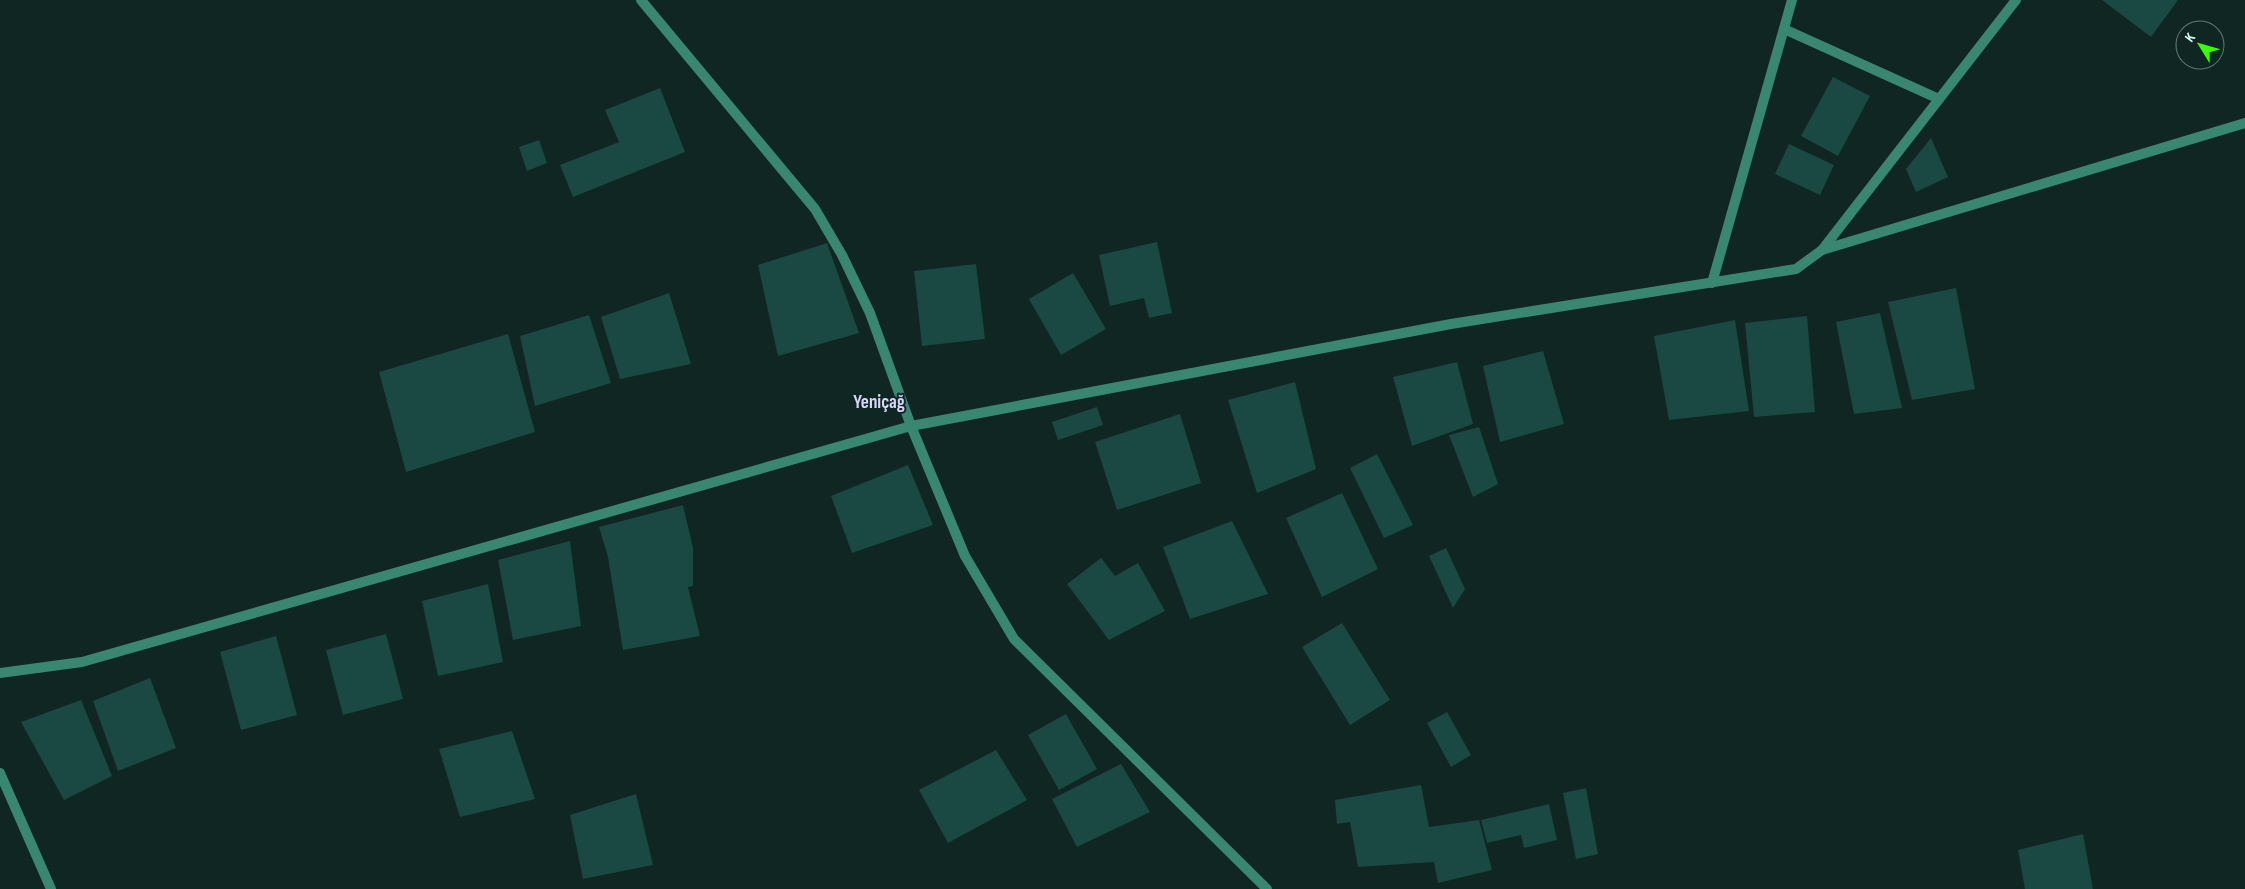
<svg xmlns="http://www.w3.org/2000/svg" width="2245" height="889" font-family="'Sofia Sans Condensed',sans-serif">
<style>
.building{fill:#1a4843}
.lines{fill:none;stroke-linecap:round;stroke-linejoin:round}
.minor{stroke:#398671;stroke-width:10}
.tertiary{stroke:#398671;stroke-width:10}
.labels{text-anchor:middle;dominant-baseline:central;stroke-width:4;stroke-linejoin:round;paint-order:stroke}
.quarter-label{font-size:19px;font-weight:bold;fill:#d8d6ff;stroke:#0f2623}
</style>
<rect width="100%" height="100%" fill="#0f2623"/>
<g class="building">
<polygon points="2102,0 2178,0 2151,37"/>
<polygon points="1833,77 1870,96 1838,156 1801,136"/>
<polygon points="660,88 685,152 573,197 560,165 619,142 605,110"/>
<polygon points="1931,138 1948,177 1916,192 1906,169"/>
<polygon points="539,140 547,163 527,171 519,147"/>
<polygon points="1789,144 1834,165 1820,195 1775,174"/>
<polygon points="1157,242 1172,313 1149,318 1144,298 1110,306 1099,255"/>
<polygon points="827,243 859,333 778,356 758,265"/>
<polygon points="976,264 985,339 922,346 914,271"/>
<polygon points="1073,273 1106,329 1061,355 1029,299"/>
<polygon points="1956,288 1975,389 1912,400 1888,302"/>
<polygon points="669,293 691,364 620,379 601,317"/>
<polygon points="1880,313 1902,408 1854,414 1836,322"/>
<polygon points="589,315 611,383 535,406 520,336"/>
<polygon points="1807,316 1815,412 1754,417 1745,323"/>
<polygon points="1735,320 1749,411 1669,420 1654,336"/>
<polygon points="508,334 535,432 406,472 379,372"/>
<polygon points="1543,351 1564,424 1500,442 1483,366"/>
<polygon points="1457,362 1473,424 1412,446 1393,377"/>
<polygon points="1295,382 1316,469 1257,493 1228,400"/>
<polygon points="1097,407 1103,425 1058,440 1052,422"/>
<polygon points="1180,414 1201,483 1117,510 1095,442"/>
<polygon points="1479,427 1498,484 1473,497 1449,435"/>
<polygon points="1377,454 1413,525 1384,538 1350,468"/>
<polygon points="908,465 933,525 852,553 831,496"/>
<polygon points="1342,493 1378,569 1322,597 1286,518"/>
<polygon points="683,505 693,548 693,586 688,587 700,636 623,650 608,557 599,527"/>
<polygon points="1232,521 1268,594 1190,619 1163,547"/>
<polygon points="570,541 581,626 513,640 498,560"/>
<polygon points="1446,548 1465,589 1453,608 1429,556"/>
<polygon points="1101,558 1115,576 1138,563 1165,611 1109,640 1067,584"/>
<polygon points="488,584 503,662 438,676 422,601"/>
<polygon points="1342,623 1390,700 1350,725 1302,647"/>
<polygon points="386,634 403,699 343,715 326,650"/>
<polygon points="276,636 297,715 241,730 220,652"/>
<polygon points="150,678 176,748 118,771 93,701"/>
<polygon points="81,700 112,776 64,800 21,722"/>
<polygon points="1447,712 1471,755 1451,767 1427,723"/>
<polygon points="1066,714 1097,769 1059,790 1028,735"/>
<polygon points="512,731 535,799 460,817 439,749"/>
<polygon points="996,750 1027,800 948,843 919,790"/>
<polygon points="1121,764 1150,812 1077,847 1052,799"/>
<polygon points="1421,785 1429,827 1479,820 1492,870 1438,883 1434,862 1358,867 1350,822 1337,824 1335,800"/>
<polygon points="1586,788 1598,854 1576,859 1563,793"/>
<polygon points="636,794 653,865 583,879 570,815"/>
<polygon points="1549,804 1557,840 1524,848 1521,835 1487,843 1481,820"/>
<polygon points="2083,834 2093,889 2025,889 2018,850"/>
</g>
<g class="lines">
<g class="minor">
<polyline points="641,0 815,209 842,255 870,313 911,426"/>
<polyline points="1784,29 1939,99"/>
<polyline points="1822,250 2016,0"/>
<polyline points="1712,283 1792,0"/>
<polyline points="0,773 51,889"/>
</g>
<g class="tertiary">
<polyline points="911,426 965,556 1014,639 1267,889"/>
<polyline points="0,673 82,662 911,426 1451,324 1796,269 1822,250 2245,123"/>
</g>
</g>
<g class="labels">
<g class="quarter-label">
<text x="879" y="402">Yeniçağ</text>
</g>
</g>
<g transform="translate(2200 45) rotate(307)"><circle r="24" fill="#0f2623" stroke="#5e7d77"/>
<path d="M0-4L9 19L0 12L-9 19Z" fill="#37ff00"/>
<text y="-8" font-size="14" font-weight="bold" text-anchor="middle" fill="#d4fff6">K</text>
</g>
</svg>
